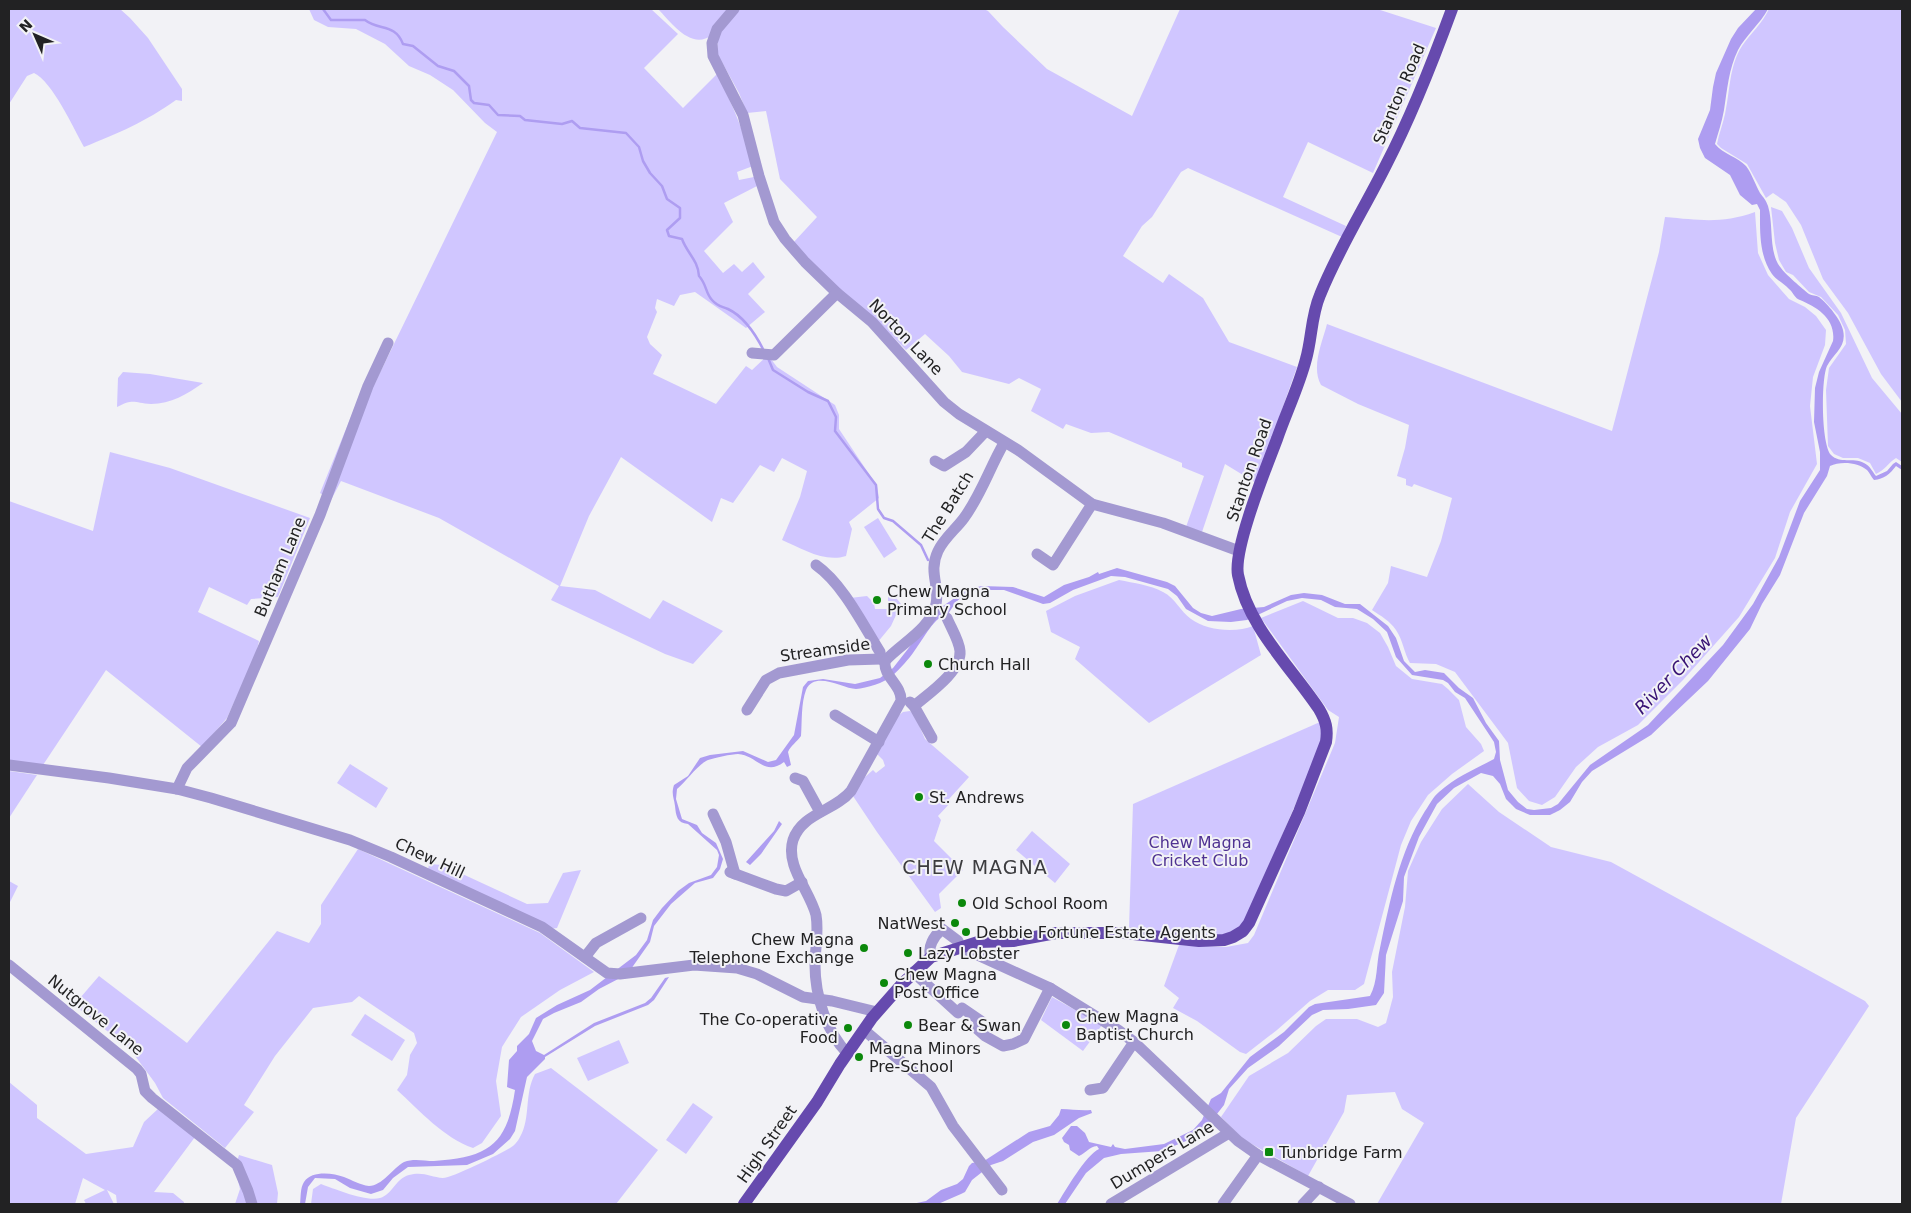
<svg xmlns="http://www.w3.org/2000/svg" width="1911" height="1213" font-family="'DejaVu Sans',sans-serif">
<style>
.green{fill:#d0c6ff}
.water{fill:#ae9df1}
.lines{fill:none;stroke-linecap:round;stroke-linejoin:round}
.stream{stroke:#ae9df1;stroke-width:2.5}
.minor{stroke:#a399d1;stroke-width:11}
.major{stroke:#664aae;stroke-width:12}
.poi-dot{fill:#0b880b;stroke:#f2f2f6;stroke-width:2}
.labels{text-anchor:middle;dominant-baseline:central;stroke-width:4;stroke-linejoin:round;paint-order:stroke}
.street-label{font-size:16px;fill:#222223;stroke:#f2f2f6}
.poi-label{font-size:16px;fill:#222223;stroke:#f2f2f6;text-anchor:start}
.park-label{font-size:16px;fill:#4f3292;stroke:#f2f2f6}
.water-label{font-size:18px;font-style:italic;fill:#381374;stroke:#f2f2f6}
.quarter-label{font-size:19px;letter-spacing:1px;fill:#3c3c3f;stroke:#f2f2f6}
</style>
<rect width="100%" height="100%" fill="#f2f2f6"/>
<g class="green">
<path d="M9,9H120L130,18L148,38L182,89V101L176,100C145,122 119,133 84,147C74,129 52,81 34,73L27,76L9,104Z"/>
<path d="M309,9H651L678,34L644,68L683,108L717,74C733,105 744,132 753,166L737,172L739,180L754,177L759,185L724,203L733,222L704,251L723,273L734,264L742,272L753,262L765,277L748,294L765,312L746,328L695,292L680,295L674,306L657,299L655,308L657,312L647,337L650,344L662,355L653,374L716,404L746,366L752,370L768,355L777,367L835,405L839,415V429L877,486L879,498L849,522L852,529L846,556C824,563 801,548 782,540L800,497L807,471L782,458L774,472L760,465L733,503L721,498L712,522L621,457L589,516L560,586L595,590L650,619L663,600L723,631L693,664L665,654L551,600L559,586L439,518L341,481L331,500L320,493L363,387L375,383L497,132L485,123L453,90L430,75L409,66L385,44L356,29L328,27L314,20Z"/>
<path d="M658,9H729C725,15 717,31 712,35C691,51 671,22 658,9Z"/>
<polygon points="738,9 984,9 988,11 1003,27 1047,69 1132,116 1180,9 1377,9 1436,28 1373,173 1308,142 1283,197 1346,226 1342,237 1188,168 1181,172 1152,217 1142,226 1123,256 1163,283 1169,274 1203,298 1229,342 1297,367 1256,483 1225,464 1202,532 1186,527 1204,476 1182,467 1182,463 1109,432 1091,433 1066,424 1063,429 1031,411 1041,389 1019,378 1009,384 962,372 949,356 925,334 906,350 872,316 838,289 793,243 817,217 780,179 766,111 747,113 739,93 718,55 717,37"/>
<path d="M1769,9H1902V402L1881,374L1848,313L1823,279L1801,225L1786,202L1773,193L1766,198L1747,164L1721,148L1717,144C1719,133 1723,124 1725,114C1730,92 1729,66 1742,46C1751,33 1762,24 1769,9Z"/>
<path d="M1771,207L1782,211L1792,228L1809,268L1841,313L1872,378L1902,414V462L1896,458C1888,463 1885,470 1876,474L1870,463L1858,458H1843L1834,454L1828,446L1826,390L1829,368L1846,344L1845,330L1838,315L1821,297L1809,292L1793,275L1786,272L1779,260L1775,243Z"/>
<path d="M1755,212L1758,253L1768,275L1789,299L1805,307L1816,316L1826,330L1825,345L1813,377L1810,406L1817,464L1790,512L1775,558L1739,617L1683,680L1638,725L1598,747L1576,767L1555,797L1542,805L1529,801L1517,788L1508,743L1455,672L1436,664L1410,663C1404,653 1403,640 1396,630C1390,621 1381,616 1372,610L1388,583L1391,566L1427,577L1441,541L1452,498L1414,484L1412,487L1406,485V479L1397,476L1405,448L1409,425L1358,404L1321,385C1311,367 1322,343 1327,324L1612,431L1659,252L1665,217C1700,220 1721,224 1755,212Z"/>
<path d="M123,372L150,374L203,383C187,394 171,404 151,404C134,403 134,398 117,407L118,378Z"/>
<polygon points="110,452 170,468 310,518 278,597 251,599 247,605 209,587 198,612 259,641 256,654 227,718 202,747 106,670 43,765 9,761 9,501 93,531"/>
<polygon points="878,518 897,549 884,558 864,527"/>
<path d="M1119,580C1134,583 1150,585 1163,592C1175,598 1181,612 1191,619C1207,631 1236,633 1253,626L1261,655L1149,723L1075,659L1080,647L1051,632L1046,611L1075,596Z"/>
<polygon points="893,594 901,604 891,626 877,643 850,598 867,596 874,603 875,609 888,609 888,595"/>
<polygon points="1303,601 1338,618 1353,618 1367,623 1380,633 1388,647 1396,666 1412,679 1442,684 1448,689 1459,700 1466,727 1481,744 1484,751 1452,774 1428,795 1411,821 1401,845 1364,984 1355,990 1328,990 1310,1001 1277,1030 1246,1054 1240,1052 1197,1021 1173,1008 1179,998 1164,986 1179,945 1226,947 1248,943 1254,935 1335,743 1339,717 1328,710 1261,618"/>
<polygon points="910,711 914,714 925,739 969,777 949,799 951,802 938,816 941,820 934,841 963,870 939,894 941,908 935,912 877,832 853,796 863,774 865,777 873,770 876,773 885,766 883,760 875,752 898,716 903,712"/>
<polygon points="1320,722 1322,742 1243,927 1232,934 1205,936 1129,928 1133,804"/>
<polygon points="350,764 388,788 376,808 337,783"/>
<polygon points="9,771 37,775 9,818"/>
<polygon points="1468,784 1499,812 1551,847 1611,862 1865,1001 1869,1006 1796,1118 1781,1204 1377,1204 1424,1123 1402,1109 1395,1092 1347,1095 1344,1112 1308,1176 1243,1139 1221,1117 1249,1076 1288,1053 1316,1026 1326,1019 1357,1019 1378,1027 1386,1023 1393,997 1392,972 1405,907 1408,871 1421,842 1442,809"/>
<polygon points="1032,831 1070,864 1055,883 1016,850"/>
<path d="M358,849L540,933L594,972L560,990L521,1017L502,1047L496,1081L501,1116L482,1143L473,1148C444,1138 420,1111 397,1090L407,1075L410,1055L417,1043L414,1033L359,996L352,1002L313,1008L275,1056L244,1105L254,1112L225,1148L163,1098L155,1083L130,1049L74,1005L99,976L187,1043L277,931L309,943L321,924V905Z"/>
<polygon points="429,864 443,865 527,904 548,903 563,873 581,870 557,928 550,929 428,870"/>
<polygon points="9,881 18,886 9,904"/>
<polygon points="1052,997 1102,1025 1083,1051 1041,1020"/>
<polygon points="365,1014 405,1040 392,1061 351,1035"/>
<polygon points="619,1040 629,1063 588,1081 577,1058"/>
<path d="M551,1068L658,1150L616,1204H311L313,1189L321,1184C335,1189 366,1202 380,1198C393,1194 395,1179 409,1175C423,1171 431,1177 443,1178C452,1178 500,1154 510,1148C514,1146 518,1141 520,1137C531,1118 524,1094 535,1074Z"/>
<polygon points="9,1082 37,1105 37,1118 86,1154 133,1147 144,1122 159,1108 195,1137 154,1192 173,1193 184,1202 184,1204 117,1204 116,1195 107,1190 114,1204 86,1204 84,1200 105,1190 83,1178 75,1204 9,1204"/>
<polygon points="693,1103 713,1117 686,1154 666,1140"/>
<polygon points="239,1155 272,1165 278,1193 277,1204 235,1204 240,1189 235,1168"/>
</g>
<g class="water">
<path d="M1756,9H1768C1760,24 1746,35 1738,50C1729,68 1727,90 1724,110C1722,122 1718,133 1715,144C1723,154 1738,157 1746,166C1752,174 1755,184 1760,193C1763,197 1766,200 1768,206C1774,225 1768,253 1781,268C1785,274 1803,289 1809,294C1812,296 1816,295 1819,297C1828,304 1841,320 1843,330C1847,347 1834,353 1827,366C1821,379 1821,444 1831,455C1840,464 1853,457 1864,463C1870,466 1872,471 1876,476L1887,471L1893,464L1896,462L1902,466V470L1896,466C1890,474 1884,479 1874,480C1871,477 1870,473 1867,470C1858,462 1840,461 1830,466L1827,476L1804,513L1780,575L1762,604L1750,629L1708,681L1651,735L1592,771L1582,782L1570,802L1560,810L1550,815H1530L1516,809L1506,799L1500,784L1493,776L1481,773L1454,788L1437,804L1419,837L1404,877L1403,901L1386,955L1384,993L1376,1005L1348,1009L1323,1010L1312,1015L1279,1046L1248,1068L1229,1089L1224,1105L1206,1128L1186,1141L1162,1151L1121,1154L1104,1158L1086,1173L1065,1204H1057C1066,1190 1085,1156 1099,1149L1097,1146C1089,1147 1086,1153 1079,1156L1070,1150L1069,1145L1064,1142L1062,1138L1071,1126H1077L1085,1133L1089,1142L1111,1147L1113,1144L1115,1147L1125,1149L1164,1144L1193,1130L1202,1120L1211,1099L1221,1093L1250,1057L1284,1032L1309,1007L1315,1004L1370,996C1378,981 1376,964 1380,948C1390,901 1399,853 1425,811C1430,804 1433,797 1439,792C1457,776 1474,770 1494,759L1496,752L1494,742L1465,698L1455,692L1448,683L1443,680L1412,675L1396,657L1387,632L1373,619L1357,609L1335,607L1321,600L1302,598L1287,601L1247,620L1231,622L1208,621L1186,609L1177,596L1168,589L1125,577L1111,576L1073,590L1050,603L1043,604L1004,590H986L971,592L964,595L956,602L948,614C935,615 923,640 915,650C909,659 900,669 892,676C884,683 867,688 856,689C843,689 815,670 806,690C801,703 802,722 801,736C797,742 791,745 788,752L791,765L787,767L784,762C764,777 757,755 738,754C732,754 714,758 708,760C698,764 686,782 677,789L676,799L682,819L697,825L702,833L716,843L723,859L720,869L713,878L695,883L671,904L654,926L650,942L631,969L622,977L599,989L581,1002L554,1013L543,1019L532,1041L536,1051L544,1055L594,1023L645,1003L651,998L665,978L669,977L654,1000L648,1005L595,1026L545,1057V1059L527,1077L515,1131L510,1139L493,1154L467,1165L408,1167L393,1178L383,1190L371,1194L350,1188L335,1179L315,1178L308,1187L305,1204H300C301,1197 300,1188 304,1182C312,1170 333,1173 344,1177C352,1180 360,1185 369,1186C382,1186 393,1168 404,1162C414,1158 424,1161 434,1161C489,1157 507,1145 515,1090L507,1087L509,1060L517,1051V1046L529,1034L536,1018L557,1005L590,990L636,955L647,940L653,920L662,908L678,891L689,883L711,875L717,867L719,855L717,850L688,824C677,823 676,816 675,806C674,798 671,794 674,785L688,776L700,758L710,755L743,751L768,762L776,760L794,735L803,687L808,681L823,679L855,684L880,678L893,668L940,608L968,589L982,586L1013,587L1044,597L1064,585L1089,577L1098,572L1099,574L1117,568L1167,582L1175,586L1193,608L1201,613L1212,616L1241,609L1264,607L1291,595L1304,593L1322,595L1345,604H1360L1388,626L1396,638L1404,661L1415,672L1425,670L1444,673L1459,688L1473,698L1486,723L1499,741L1500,760L1508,790L1518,802L1527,809L1534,810L1551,808L1558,804L1590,765L1648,725L1723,645L1753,604L1779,557L1800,501L1820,470V452L1814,422L1815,388L1819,372L1833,341C1836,319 1817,307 1800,300C1795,299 1793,292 1789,289C1784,283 1776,280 1772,274C1759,255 1760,232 1760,210L1757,204L1752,205L1740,195L1730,175L1705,158L1700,148L1698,139L1710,110L1713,87L1716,73L1731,39L1738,28Z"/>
<polygon points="779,821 782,824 761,854 750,865 746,862 774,831"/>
<path d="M1061,1109C1072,1109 1080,1111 1091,1110L1092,1113L1079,1118L1054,1135L1033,1142L1003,1161L991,1165L972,1180L965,1192L961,1194L938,1204H912L926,1201L941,1190L957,1184L963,1179L969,1166L972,1163L984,1161L1029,1132L1050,1126L1059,1115Z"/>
</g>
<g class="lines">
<g class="stream">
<path d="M323,9L331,20H365C379,31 395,23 403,44L413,46L438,66L454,71L469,86L471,100L474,103L489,105L498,115L520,116L525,120L562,124L572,121L580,128L626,133L639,147L643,161L650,173L662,186L667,199L680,208V218L667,230L669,236L682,239C687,253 698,260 699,276C707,285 705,292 712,300C718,307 721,306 728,309C745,317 756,335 764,351"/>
<polyline points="768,358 773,370 808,392 828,401 836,417 835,431 876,485 878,509 884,518 893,521 921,545 928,560"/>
</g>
<g class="minor">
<polyline points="734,9 717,29 712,43 713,56 743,115 759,176 774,222 785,239 805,262 837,293 872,322 944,402 959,414 1018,450 1092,504 1163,523 1239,551"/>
<polyline points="752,353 774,355 837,293"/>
<polyline points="935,461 944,466 966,452 986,431"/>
<polyline points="1037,554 1053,565 1092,504"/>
<path d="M816,565C843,584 863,625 880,652L881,659L885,661"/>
<path d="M885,661C901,643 930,630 936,604C940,586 928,572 938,551C944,538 956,529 964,518C981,495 990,467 1004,443"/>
<polyline points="910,702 914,706 932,738"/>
<path d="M914,706C928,694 962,671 960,651C959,640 951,628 947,618"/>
<polyline points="747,710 766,680 779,673 848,660 881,659"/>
<polyline points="835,715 879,742"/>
<polyline points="9,765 109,778 177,789 211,798 350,840 391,857 542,927 607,973 620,974 694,965 737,968 757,974 803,997 832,1001 877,1012"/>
<polyline points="795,778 803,781 820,812"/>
<polyline points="177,789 187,768 231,723 320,515 368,386 388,343"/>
<polyline points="713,814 726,842 735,874"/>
<polyline points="730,872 776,889 786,891 802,882"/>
<polyline points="585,957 596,943 641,918"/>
<path d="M931,957C927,947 934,936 942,929L958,941L960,947L1050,988L1118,1030L1134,1042L1238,1141L1258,1155L1350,1204"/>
<polyline points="9,965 137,1069 141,1074 145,1091 152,1098 237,1165 248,1191 252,1204"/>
<polyline points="913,972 958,1013 962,1008 981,1021 976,1028 985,1036 1003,1046 1013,1044 1024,1039 1050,988"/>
<polyline points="864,1030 931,1087 953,1126 1002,1190"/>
<path d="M847,1053C826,1031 815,995 815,965C815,948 819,932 816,915C810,891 785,866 793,840C802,813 835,811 851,791L901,701C902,685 883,677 885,661"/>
<polyline points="1090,1090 1103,1088 1134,1042"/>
<polyline points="1111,1204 1229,1133"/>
<polyline points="1223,1204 1258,1155"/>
<polyline points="1303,1204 1319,1187"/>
</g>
<path class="major" d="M744,1204L817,1102L840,1064L872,1018L902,984L931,957L978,942L1013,941L1056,933H1124L1199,941L1224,940L1233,937L1243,931L1249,923L1299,812L1326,742C1328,729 1326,721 1319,709C1291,667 1248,627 1238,575C1233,549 1266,468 1277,439C1286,413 1299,386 1306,359C1312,338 1311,316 1320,295C1338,250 1364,209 1386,165C1412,115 1433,61 1452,9"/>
</g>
<g class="poi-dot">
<circle cx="877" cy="600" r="5"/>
<circle cx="928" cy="664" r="5"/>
<circle cx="919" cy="797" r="5"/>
<circle cx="962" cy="903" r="5"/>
<circle cx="955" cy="923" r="5"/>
<circle cx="966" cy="932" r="5"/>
<circle cx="864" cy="948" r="5"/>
<circle cx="908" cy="953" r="5"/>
<circle cx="884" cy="983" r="5"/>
<circle cx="908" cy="1025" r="5"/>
<circle cx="1066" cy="1025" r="5"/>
<circle cx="848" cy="1028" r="5"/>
<circle cx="859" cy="1057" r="5"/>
<rect x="1264" y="1147" width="10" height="10" rx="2.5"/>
</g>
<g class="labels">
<g class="street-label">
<text transform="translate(1399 94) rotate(-67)">Stanton Road</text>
<text transform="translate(906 337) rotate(46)">Norton Lane</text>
<text transform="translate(1249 470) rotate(-71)">Stanton Road</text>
<text transform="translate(948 507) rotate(-58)">The Batch</text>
<text transform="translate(280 567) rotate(-67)">Butham Lane</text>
<text transform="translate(825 650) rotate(-8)">Streamside</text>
<text transform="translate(430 858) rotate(25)">Chew Hill</text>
<text transform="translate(96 1015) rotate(39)">Nutgrove Lane</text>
<text transform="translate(767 1144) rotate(-55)">High Street</text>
<text transform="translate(1162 1155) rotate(-31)">Dumpers Lane</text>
</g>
<g class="poi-label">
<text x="887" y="591">Chew Magna<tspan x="887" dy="18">Primary School</tspan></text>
<text x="938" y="664">Church Hall</text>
<text x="929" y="797">St. Andrews</text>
<text x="972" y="903">Old School Room</text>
<text x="945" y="923" text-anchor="end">NatWest</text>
<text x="976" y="932">Debbie Fortune Estate Agents</text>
<text x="854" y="939" text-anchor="end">Chew Magna<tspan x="854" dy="18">Telephone Exchange</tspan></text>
<text x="918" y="953">Lazy Lobster</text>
<text x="894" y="974">Chew Magna<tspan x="894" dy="18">Post Office</tspan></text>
<text x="1076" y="1016">Chew Magna<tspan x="1076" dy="18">Baptist Church</tspan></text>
<text x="838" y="1019" text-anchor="end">The Co-operative<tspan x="838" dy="18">Food</tspan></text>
<text x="918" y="1025">Bear &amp; Swan</text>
<text x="869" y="1048">Magna Minors<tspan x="869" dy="18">Pre-School</tspan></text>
<text x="1279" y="1152">Tunbridge Farm</text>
</g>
<g class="park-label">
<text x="1200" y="842">Chew Magna<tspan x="1200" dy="18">Cricket Club</tspan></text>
</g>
<g class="water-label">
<text transform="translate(1673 674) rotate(-46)">River Chew</text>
</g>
<g class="quarter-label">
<text x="975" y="867">CHEW MAGNA</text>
</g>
</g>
<rect width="1911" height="1213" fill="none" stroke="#222223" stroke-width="20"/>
<g transform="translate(35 35) rotate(315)" stroke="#f2f2f6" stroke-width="4" paint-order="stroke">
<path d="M0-4L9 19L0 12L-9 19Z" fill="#222223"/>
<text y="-8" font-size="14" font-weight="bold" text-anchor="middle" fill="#222223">N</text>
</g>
</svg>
